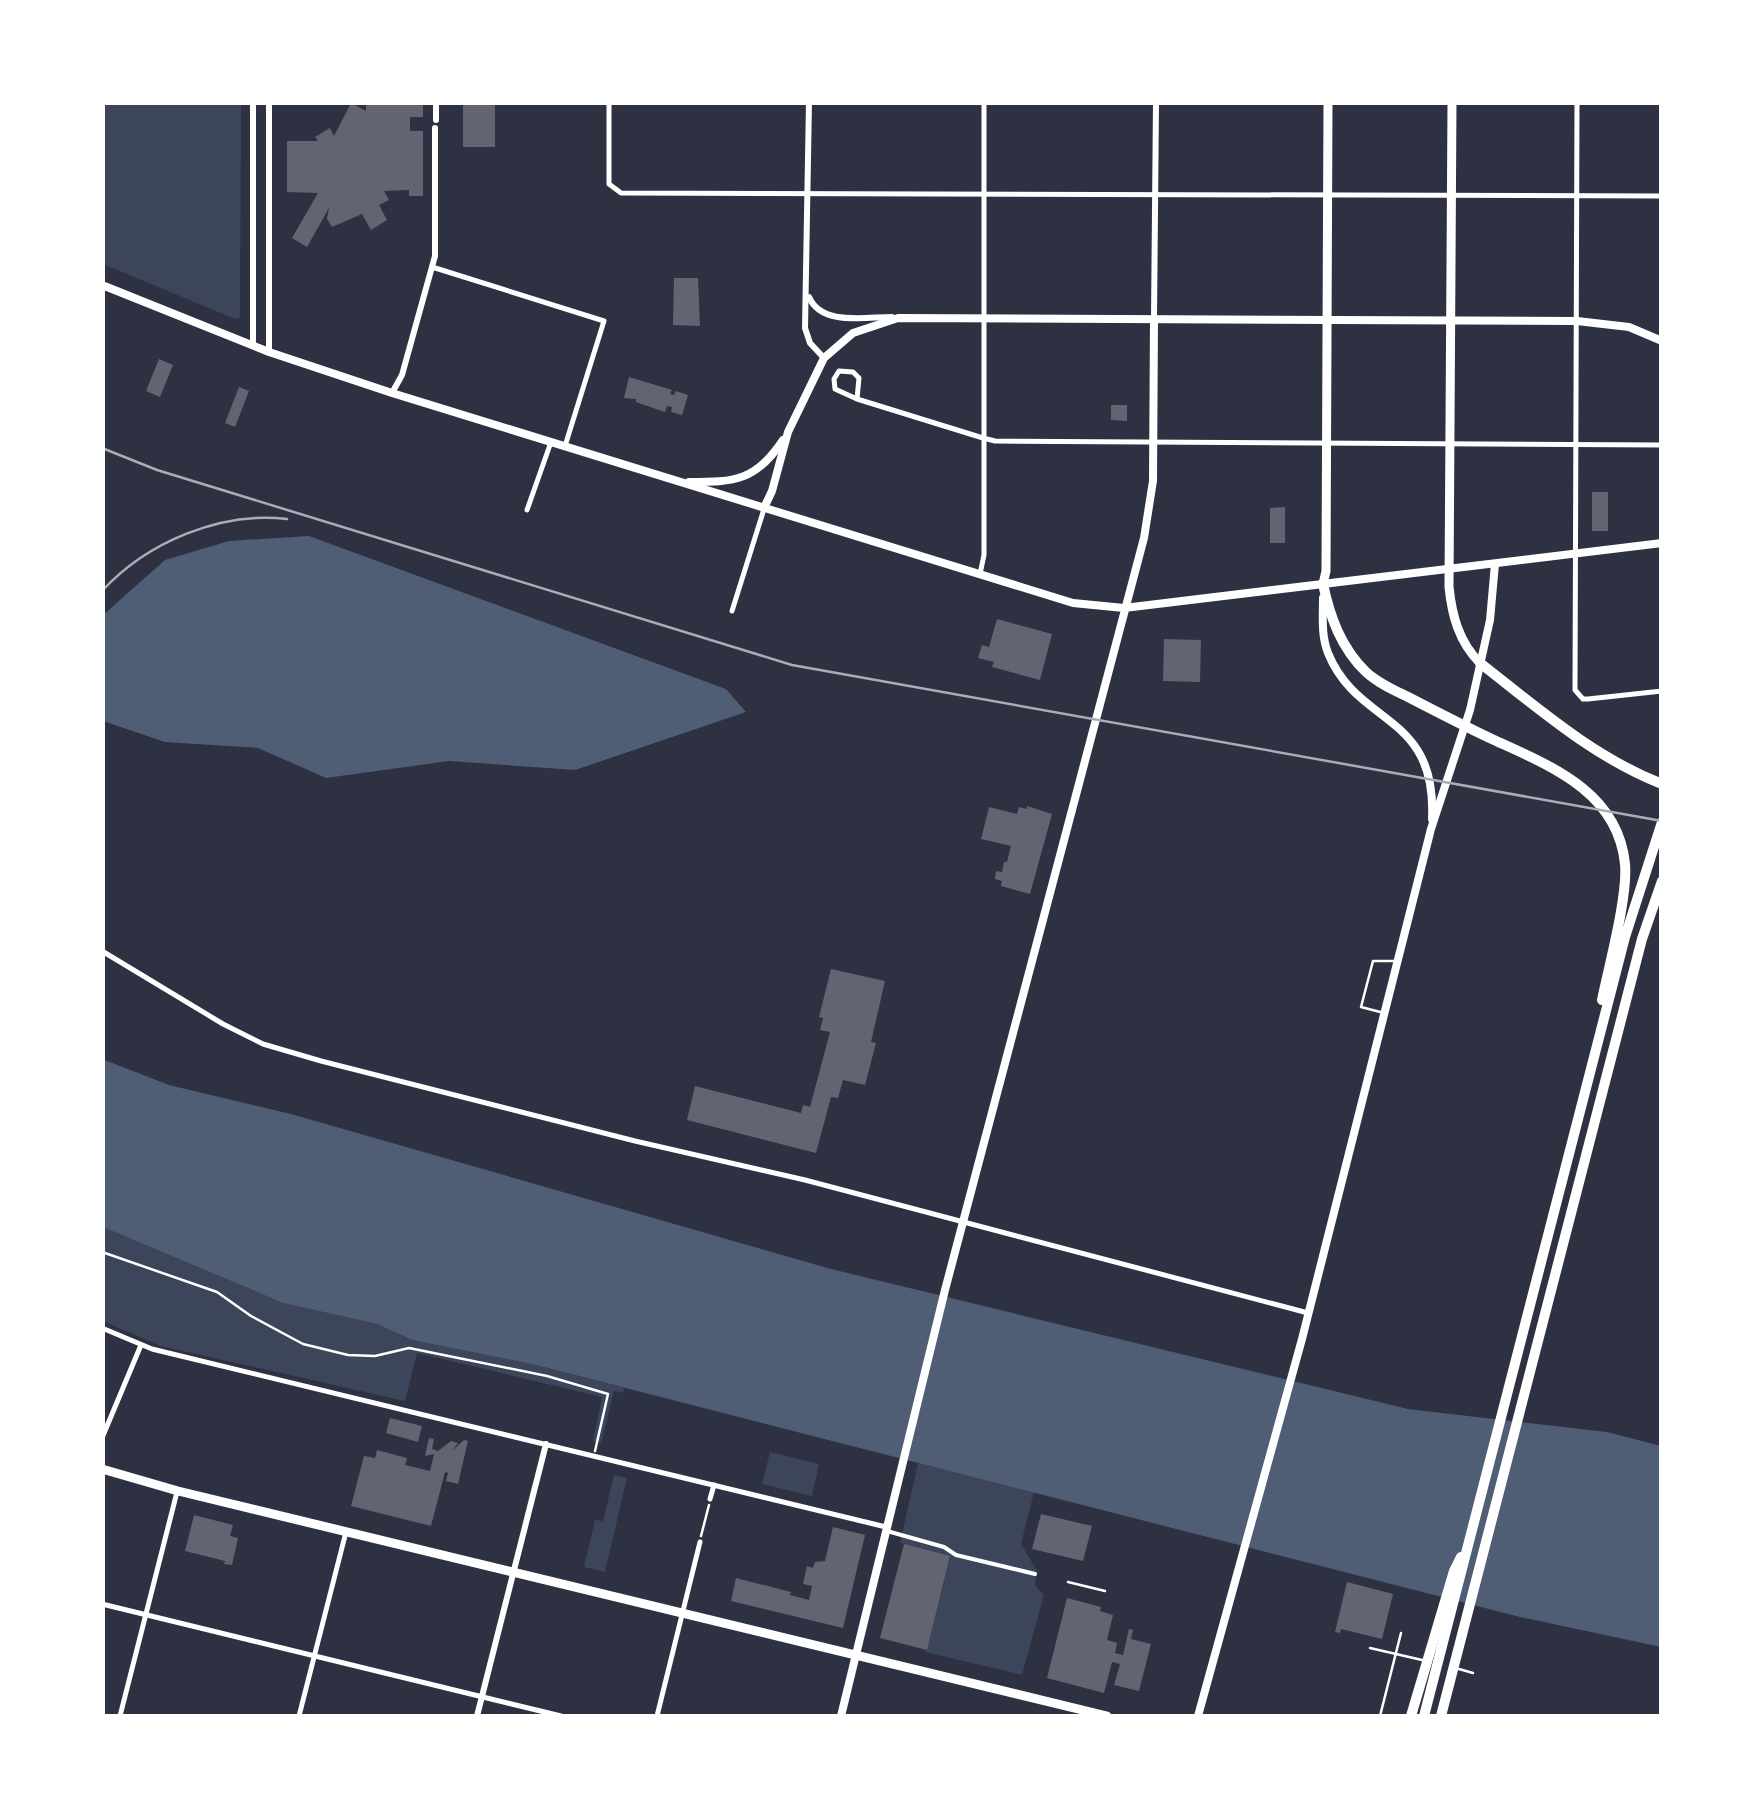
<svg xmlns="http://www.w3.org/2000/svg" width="1764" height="1819" font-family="'Libre Baskerville',serif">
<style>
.green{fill:#3c4559}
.water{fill:#4f5d75}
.building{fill:#626471}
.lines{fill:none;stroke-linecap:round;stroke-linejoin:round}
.path{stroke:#fff;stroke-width:2.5}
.service{stroke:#fff;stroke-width:2.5}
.pedestrian{stroke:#fff;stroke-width:4}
.minor{stroke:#fff;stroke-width:5}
.tertiary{stroke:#fff;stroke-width:6}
.secondary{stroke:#fff;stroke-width:8}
.primary{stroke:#fff;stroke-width:9}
.motorway{stroke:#fff;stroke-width:10}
.rail{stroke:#abadb3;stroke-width:2.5}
</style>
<rect width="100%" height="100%" fill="#2d3142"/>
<g class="green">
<polygon points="102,103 241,103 240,318 235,319 103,264"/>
<polygon points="103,1227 283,1303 377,1324 412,1340 536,1365 624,1388 623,1393 614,1391 601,1443 593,1441 602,1397 417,1353 405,1401 160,1346 103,1321"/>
<polygon points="770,1452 819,1464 812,1496 762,1484"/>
<polygon points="918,1463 1034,1492 1021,1544 1037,1571 1035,1585 1044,1595 1022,1675 926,1652 950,1557 900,1543"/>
<polygon points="614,1475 627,1478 605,1572 584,1567 595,1520 603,1521"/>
</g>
<g class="water">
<polygon points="309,536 726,689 746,712 575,770 449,761 326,778 258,748 165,742 103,721 103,615 165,560 229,541"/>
<polygon points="102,1059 169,1085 291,1114 831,1269 1408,1409 1607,1432 1661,1446 1661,1647 1520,1617 536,1365 412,1340 377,1324 283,1303 103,1227"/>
</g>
<g class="building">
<polygon points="366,102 423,102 423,117 410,117 410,131 423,131 423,196 409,196 409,190 384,191 389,200 379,205 387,220 371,230 362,214 332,227 327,219 329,208 307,247 292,238 318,193 287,192 287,141 318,141 315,137 330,128 334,136 351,103 366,111"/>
<rect x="463" y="102" width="32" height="45"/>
<polygon points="674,278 698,278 700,326 673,325"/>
<polygon points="159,359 173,365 160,397 146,391"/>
<polygon points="629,377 672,390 670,394 674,395 676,391 688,395 682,415 671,412 672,407 667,406 665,412 636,402 636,399 624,398"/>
<polygon points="239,387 249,391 235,427 225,423"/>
<polygon points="1111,405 1127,405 1127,421 1111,420"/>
<rect x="1592" y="492" width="16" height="39"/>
<polygon points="1285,507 1285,543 1270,543 1270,508"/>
<polygon points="997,619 1052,634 1040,680 992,667 994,662 978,658 982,645 989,647"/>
<polygon points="1164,639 1201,640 1200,682 1163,681"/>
<polygon points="1027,806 1052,814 1030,894 1001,886 1002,881 995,879 996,871 1002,872 1004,862 1007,862 1011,846 981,839 989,807 1017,814 1019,807 1027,809"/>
<polygon points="831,969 885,981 871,1042 876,1043 865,1085 843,1080 838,1098 831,1097 816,1153 687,1120 695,1086 801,1113 803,1105 810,1107 830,1032 820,1030 823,1018 819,1017"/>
<polygon points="390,1418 422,1426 418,1442 386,1433"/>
<polygon points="429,1438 434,1439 432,1449 438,1451 451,1441 458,1443 452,1451 464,1440 468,1441 458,1484 446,1481 448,1473 445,1472 431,1526 351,1506 364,1456 375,1458 377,1450 407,1458 405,1465 430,1471 434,1454 425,1456"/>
<polygon points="1041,1514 1092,1526 1083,1561 1032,1549"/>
<polygon points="194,1515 233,1525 230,1536 238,1538 232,1565 224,1564 225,1561 185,1551"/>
<polygon points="833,1527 865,1535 843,1628 731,1601 736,1578 791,1592 790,1595 809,1600 812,1586 803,1584 807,1566 813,1568 815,1562 825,1561"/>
<polygon points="904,1544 950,1556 927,1650 880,1638"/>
<polygon points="1347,1582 1393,1594 1382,1639 1341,1629 1340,1633 1335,1632"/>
<polygon points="1067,1598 1101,1607 1100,1611 1113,1615 1107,1640 1117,1643 1115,1653 1123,1655 1129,1629 1133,1630 1131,1639 1151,1644 1139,1691 1114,1685 1120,1664 1112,1662 1104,1693 1047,1678"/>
</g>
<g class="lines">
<g class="path">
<polyline points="102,1252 217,1292 251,1316 303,1344 348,1355 375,1356 409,1348 547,1376 608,1394 595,1451"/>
<polyline points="701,1536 709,1505"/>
</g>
<g class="service">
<polyline points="1384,1013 1361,1007 1373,961 1395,961"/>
<polyline points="1068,1582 1105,1591"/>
<polyline points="1370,1648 1422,1660"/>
<polyline points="1459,1669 1473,1673"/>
<polyline points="1380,1716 1401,1633"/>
</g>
<polyline class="pedestrian" points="887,1531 944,1547 956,1555 1035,1574"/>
<g class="minor">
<polyline points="609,102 609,184 621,193 1662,196"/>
<polyline points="1577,102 1575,690 1583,699 1588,699 1662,691"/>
<polyline points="432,267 604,321 565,446"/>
<polyline points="857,399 859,378 853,372 839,371 834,379 835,389 857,399 983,438 995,441 1662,445"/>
<polyline points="527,510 551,442"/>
<polyline points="980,574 984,555 984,102"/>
<polyline points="732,611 764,509"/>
<polyline points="102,951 223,1024 263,1044 321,1061 635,1141 805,1180 1308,1313"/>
<polyline points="102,1328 152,1349 886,1527"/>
<polyline points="102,1438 141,1345"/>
<polyline points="710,1499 714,1485"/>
<polyline points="102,1604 561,1716"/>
<polyline points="120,1716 177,1492"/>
<polyline points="299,1716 346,1532"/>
<polyline points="657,1716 700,1542"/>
</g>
<g class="tertiary">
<polyline points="269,102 269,352"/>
<polyline points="809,102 805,328 810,343 824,358"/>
<polyline points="436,120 436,102"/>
<path d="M809,297C821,326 865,317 892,317"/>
<polyline points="1154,318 1156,102"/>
<polyline points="253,346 253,102"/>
<polyline points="392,393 402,375 435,256 435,128"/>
<polyline points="477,1716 546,1444"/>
</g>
<g class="secondary">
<polyline points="102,285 269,352 392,393 1073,603 1124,608 1662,543"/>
<path d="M689,482C735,482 756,481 783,440"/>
<polyline points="764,508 772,491 788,432 824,358 853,333 898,318 1577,321 1629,327 1662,341"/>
<path d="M1323,598C1323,617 1321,635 1328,653C1358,727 1437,712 1432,819"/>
<polyline points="841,1716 945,1290 1144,538 1153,481 1154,318"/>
<polyline points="1198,1716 1302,1339 1431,829 1470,710 1490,620 1495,564"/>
</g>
<g class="primary">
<path d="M1452,102L1449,587C1452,616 1459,642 1480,663"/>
<polyline points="1323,584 1326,571 1328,102"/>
<polyline points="102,1469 178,1491 1107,1716"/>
</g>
<g class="motorway">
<path d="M1323,584C1330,617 1341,648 1366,672C1379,684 1396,691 1412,699C1439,713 1466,727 1494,740C1551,766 1618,792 1625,864C1628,896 1609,966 1602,1000"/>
<path d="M1480,663C1538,708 1593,757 1662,784"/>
<polyline points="1411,1716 1454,1571 1461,1557"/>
<polyline points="1424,1716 1625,937 1662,822"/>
<polyline points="1441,1716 1642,939 1662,881"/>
</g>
<g class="rail">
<polyline points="102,448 157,470 792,665 1662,821"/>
<path d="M102,591C147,542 221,511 287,519"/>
</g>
</g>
<rect width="1764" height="1819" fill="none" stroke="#ffffff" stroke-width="210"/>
</svg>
